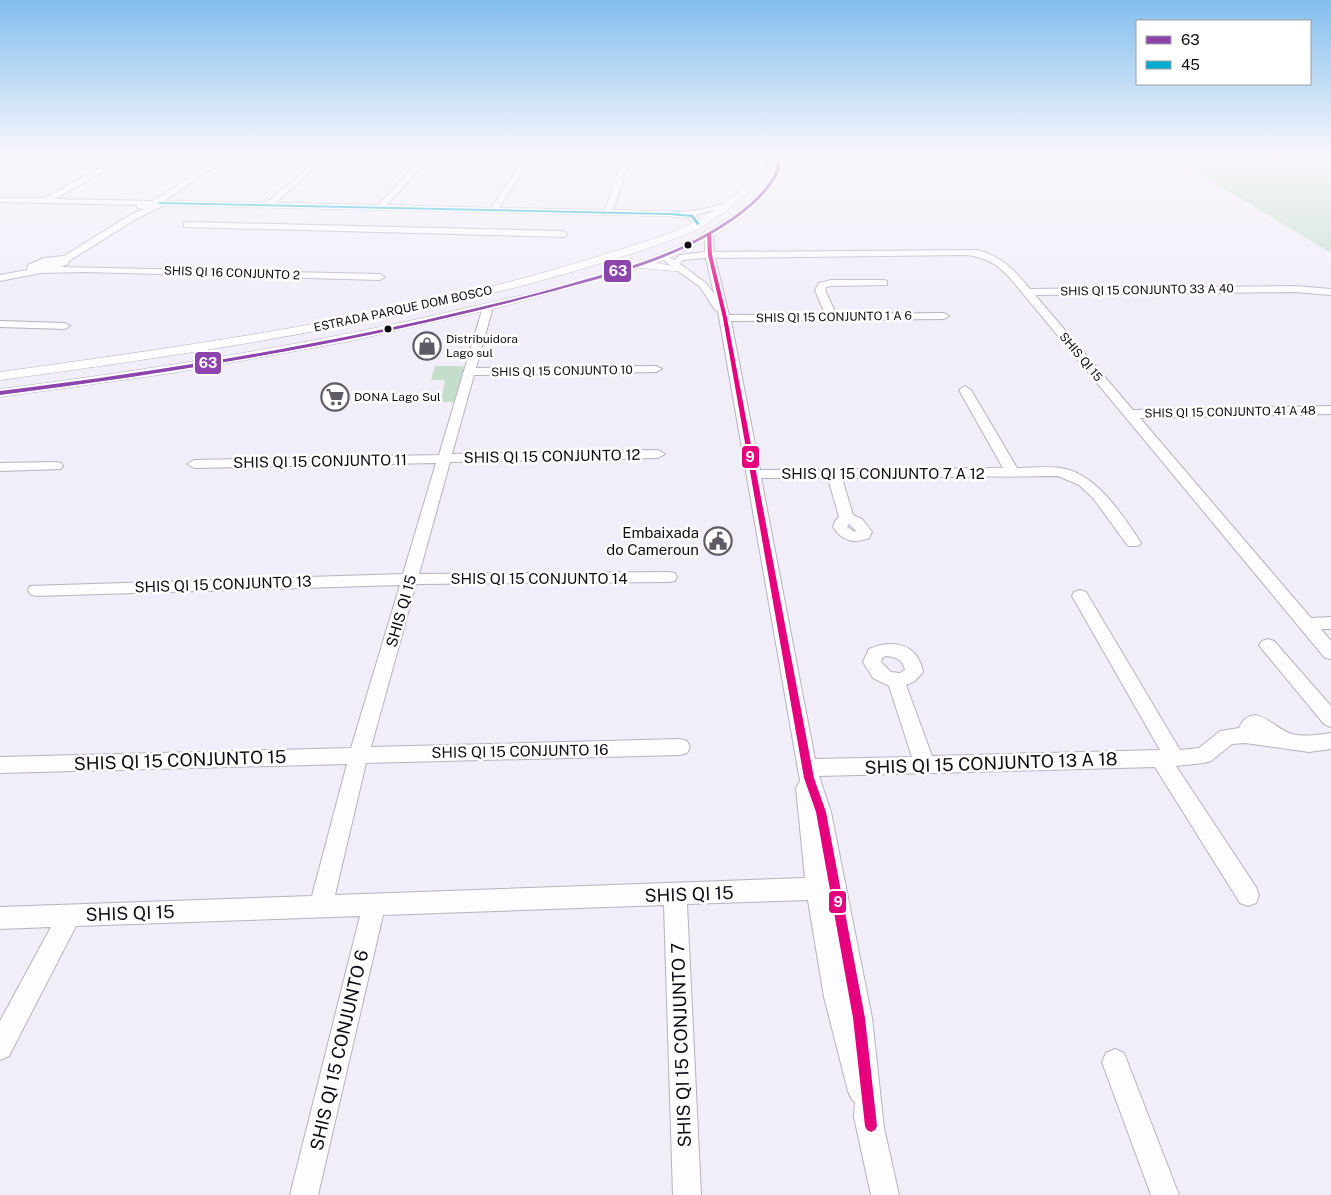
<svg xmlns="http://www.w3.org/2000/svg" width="1331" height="1195" font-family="'Public Sans',sans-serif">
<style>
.green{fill:#c5decc}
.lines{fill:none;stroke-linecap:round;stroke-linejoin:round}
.stream{stroke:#89cef8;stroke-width:1}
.minor-casing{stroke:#b6b3bd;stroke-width:2}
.major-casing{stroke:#b6b3bd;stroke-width:1}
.minor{fill:#fdfcfe;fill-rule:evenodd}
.major{fill:#fdfcfe;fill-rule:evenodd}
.bus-1-casing{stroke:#fff;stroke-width:3}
.bus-2-casing{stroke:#fff;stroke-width:3}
.bus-3-casing{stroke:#fff;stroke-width:3}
.bus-1{fill:#8e44ad;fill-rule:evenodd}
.bus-2{fill:#00a9ce;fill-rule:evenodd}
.bus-3{fill:#e5007d;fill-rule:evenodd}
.bus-dot{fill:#0f0c15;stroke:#fff;stroke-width:2}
.labels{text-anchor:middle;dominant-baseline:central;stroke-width:5;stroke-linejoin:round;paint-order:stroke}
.far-street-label{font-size:12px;fill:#0f0c15;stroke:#fff}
.far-poi-label{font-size:12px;fill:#0f0c15;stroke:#fff;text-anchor:start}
.street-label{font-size:15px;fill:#0f0c15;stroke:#fff}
.poi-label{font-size:15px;fill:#0f0c15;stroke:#fff;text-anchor:end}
.near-street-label{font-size:18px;fill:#0f0c15;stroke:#fff}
.line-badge{stroke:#fff;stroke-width:2}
.badge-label{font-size:14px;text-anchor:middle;font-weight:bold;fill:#fff}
</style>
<rect width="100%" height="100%" fill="#f1edf9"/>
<g class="green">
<polygon points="1166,154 1331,154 1331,253"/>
<polygon points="435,366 464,366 457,402 433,402 434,397 442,396 445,380 431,380"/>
</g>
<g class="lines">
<polyline class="stream" points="1301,154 1331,156"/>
<g class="minor-casing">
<g id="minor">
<polygon points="126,154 134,154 55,199 153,201 225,154 233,154 164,201 266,203 325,154 331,154 275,203 378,205 426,154 433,154 387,205 491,208 527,155 530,154 532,156 499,208 605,210 621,162 625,160 629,162 613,210 680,212 700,210 726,203 730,205 696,215 702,224 698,227 695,226 689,218 670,216 164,205 136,219 69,261 68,264 61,267 380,274 385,277 380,280 85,272 41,273 0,281 0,275 27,270 28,265 44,258 64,256 130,215 144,209 137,208 137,205 0,202 0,198 44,198"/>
<polygon points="187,222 563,231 567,234 563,237 184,227 184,223"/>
<path d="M709,231L713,234L714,252L977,250C1002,256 1014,270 1030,289L1295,286L1331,289V295L1295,292L1035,295L1133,410L1331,406V414L1140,418L1311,618L1331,617V629H1321L1331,641V659L1325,658L1010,278C997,264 986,257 966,255L715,258L729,315L825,314L815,290L819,283L831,280H884L887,281V285L831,286L826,287L825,290L836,314L944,313L949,316L944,319L731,321L760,470L1003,468L959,390L965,386L971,390L1017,468C1031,468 1046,466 1060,468C1095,472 1123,515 1141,543L1138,546H1128L1093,498L1079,485L1058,476L842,478L853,515L862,519L872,532L869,538C854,544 842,541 833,527L835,521L839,517L828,478H761L815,759L912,757L889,686L873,678L863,662L869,649C892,639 918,643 923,672L915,681L906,685L932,756L1160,750L1072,596L1074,592L1080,590L1086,592L1180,750L1199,748L1220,731L1239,728C1253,698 1275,730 1292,734C1305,737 1318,735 1331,733V749L1309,752L1245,743L1232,744L1211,761L1204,763L1176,766L1256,887L1259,895L1256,903L1248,906L1240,903L1155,767L819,776L831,812L872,1018L884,1128L899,1195H871L854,1117L855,1102L852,1100L848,1091L824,997L808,900L687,904L701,1195H673L664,905L383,915L318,1195H290L360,916L76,926L9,1056L0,1060V1021L51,927L0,929V907L312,896L347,764L0,773V757L351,748L400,585L36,596L30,594L28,590L30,586L403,574L436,463L194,468L187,464L194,460L439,455L483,307L488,304L493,307L476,368L656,366L662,369L656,372L474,375L452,454L658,450L665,454L658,458L450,462L419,574L669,572L675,573L677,577L675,581L669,582L416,584L371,747L680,739L687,741L690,747L687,753L680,755L366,763L335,895L805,878L796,788L800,781L718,311L715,310L700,287L662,259L667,256L674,260L680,255L705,252V234ZM706,258L714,294L706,283L680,264L683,260ZM849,524L857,532L853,531L847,527ZM886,656C895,657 903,659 905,670L900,673L891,672L881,662L882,658Z"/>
<polygon points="0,321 65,323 70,326 65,329 0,327"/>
<polygon points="56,462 61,463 63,466 61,469 0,471 0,463"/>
<polygon points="1268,639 1274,641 1331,706 1331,727 1324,724 1262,649 1259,645 1262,641"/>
<polygon points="1115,1049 1124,1053 1179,1195 1151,1195 1102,1062 1106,1053"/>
</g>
</g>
<g class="major-casing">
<g id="major">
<path d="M763,154H771C759,189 729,211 698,229C680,238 659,244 640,251C602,263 563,275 525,285C352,330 176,356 0,380V372C172,348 345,324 513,281C553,270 592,259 631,246C650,240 670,234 688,225C719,210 750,188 763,154Z"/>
<path d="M776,154H784C783,159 783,165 782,170C770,210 694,249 656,263L686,268L688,270L686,272L640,268L505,306L346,342L173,373L0,397V389C156,369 313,344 466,308C532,293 611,276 671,249C703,234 760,205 772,171C774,166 775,159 776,154Z"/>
</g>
</g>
<use href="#minor" class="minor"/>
<use href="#major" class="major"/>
<g class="bus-1-casing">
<path id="bus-1" d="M778,154H782C781,159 780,166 779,171C766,205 710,237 678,251C652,263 625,271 598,279C561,289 524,299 488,308C327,348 164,374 0,395V391C163,371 326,345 485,306C519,298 553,289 587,279C616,271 646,262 674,250C706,236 763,204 775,171C777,166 777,159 778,154Z"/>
</g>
<g class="bus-2-casing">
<polygon id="bus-2" points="159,202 670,213 693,215 700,224 697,225 691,217 670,215 158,204"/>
</g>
<g class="bus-3-casing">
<polygon id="bus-3" points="709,233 711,234 712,255 727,318 814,778 826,812 865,1018 877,1126 875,1130 871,1132 867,1130 865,1126 853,1018 816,812 804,778 723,318 708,255 707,234"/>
</g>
<use href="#bus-1" class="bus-1"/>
<use href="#bus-2" class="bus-2"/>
<use href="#bus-3" class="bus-3"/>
</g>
<linearGradient id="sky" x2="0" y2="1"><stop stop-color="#82beee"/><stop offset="0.48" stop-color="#f9f7fc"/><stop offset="1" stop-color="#f9f7fc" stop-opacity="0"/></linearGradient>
<rect width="1331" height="321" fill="url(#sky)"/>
<defs>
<g id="shop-ring" transform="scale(1.4375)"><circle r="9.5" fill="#fff" stroke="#5e5b65" stroke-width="1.5"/><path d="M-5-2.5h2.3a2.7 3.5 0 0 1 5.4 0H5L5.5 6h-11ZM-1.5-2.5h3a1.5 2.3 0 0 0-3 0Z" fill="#5e5b65"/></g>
<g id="supermarket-ring" transform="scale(1.4375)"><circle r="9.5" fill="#fff" stroke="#5e5b65" stroke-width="1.5"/><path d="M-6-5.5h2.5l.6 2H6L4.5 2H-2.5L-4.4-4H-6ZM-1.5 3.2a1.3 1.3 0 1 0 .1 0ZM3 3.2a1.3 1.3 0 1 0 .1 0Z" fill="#5e5b65"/></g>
<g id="civic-ring" transform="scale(1.4375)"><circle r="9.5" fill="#fff" stroke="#5e5b65" stroke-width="1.5"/><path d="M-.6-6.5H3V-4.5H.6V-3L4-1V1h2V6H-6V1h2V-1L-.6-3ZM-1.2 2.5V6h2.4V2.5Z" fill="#5e5b65"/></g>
</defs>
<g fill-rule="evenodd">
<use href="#shop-ring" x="427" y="346"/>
<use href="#supermarket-ring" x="335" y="397"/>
<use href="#civic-ring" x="718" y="541"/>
</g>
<g class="bus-dot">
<circle cx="688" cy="245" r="4.5"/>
<circle cx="388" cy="329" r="4.5"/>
</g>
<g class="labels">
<g class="far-street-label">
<text transform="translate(232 273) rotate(2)">SHIS QI 16 CONJUNTO 2</text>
<text transform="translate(1147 290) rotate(-1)">SHIS QI 15 CONJUNTO 33 A 40</text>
<text transform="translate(403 309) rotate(-12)">ESTRADA PARQUE DOM BOSCO</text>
<text transform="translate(834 317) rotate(-1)">SHIS QI 15 CONJUNTO 1 A 6</text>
<text transform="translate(1081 357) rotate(50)">SHIS QI 15</text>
<text transform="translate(562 371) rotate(-1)">SHIS QI 15 CONJUNTO 10</text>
<text transform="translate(1230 412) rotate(-1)">SHIS QI 15 CONJUNTO 41 A 48</text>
</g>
<g class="far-poi-label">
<text x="446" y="339">Distribuidora<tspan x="446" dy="14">Lago sul</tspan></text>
<text x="354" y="397">DONA Lago Sul</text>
</g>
<g class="street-label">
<text transform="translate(552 456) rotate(-1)">SHIS QI 15 CONJUNTO 12</text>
<text transform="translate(320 461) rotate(-1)">SHIS QI 15 CONJUNTO 11</text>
<text x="883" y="473">SHIS QI 15 CONJUNTO 7 A 12</text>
<text x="539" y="578">SHIS QI 15 CONJUNTO 14</text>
<text transform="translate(223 584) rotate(-2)">SHIS QI 15 CONJUNTO 13</text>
<text transform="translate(401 611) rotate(-74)">SHIS QI 15</text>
<text transform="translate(520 751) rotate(-1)">SHIS QI 15 CONJUNTO 16</text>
</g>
<g class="poi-label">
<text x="699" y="532">Embaixada<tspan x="699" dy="17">do Cameroun</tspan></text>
</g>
<g class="near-street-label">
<text transform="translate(180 760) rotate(-2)">SHIS QI 15 CONJUNTO 15</text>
<text transform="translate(991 763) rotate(-2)">SHIS QI 15 CONJUNTO 13 A 18</text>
<text transform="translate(689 894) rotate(-2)">SHIS QI 15</text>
<text transform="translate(130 913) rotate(-2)">SHIS QI 15</text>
<text transform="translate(681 1045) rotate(-92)">SHIS QI 15 CONJUNTO 7</text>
<text transform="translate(339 1050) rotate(-77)">SHIS QI 15 CONJUNTO 6</text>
</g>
</g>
<g class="line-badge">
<rect x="603" y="259" width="29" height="24" rx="5" fill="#8e44ad"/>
<rect x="194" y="351" width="28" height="24" rx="5" fill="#8e44ad"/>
<rect x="741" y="445" width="19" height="24" rx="5" fill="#e5007d"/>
<rect x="828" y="890" width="19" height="24" rx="5" fill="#e5007d"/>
</g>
<g class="badge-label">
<text x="618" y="276">63</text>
<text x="208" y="368">63</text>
<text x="750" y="462">9</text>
<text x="838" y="907">9</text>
</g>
<rect x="1136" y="20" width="175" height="65" fill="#ffffff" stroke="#9f9ea1"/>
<rect x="1146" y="36" width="25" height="8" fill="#8e44ad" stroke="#9f9ea1"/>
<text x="1181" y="45" font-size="15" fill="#0f0c15">63</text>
<rect x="1146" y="61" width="25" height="8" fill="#00a9ce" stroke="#9f9ea1"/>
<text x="1181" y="70" font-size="15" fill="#0f0c15">45</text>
</svg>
